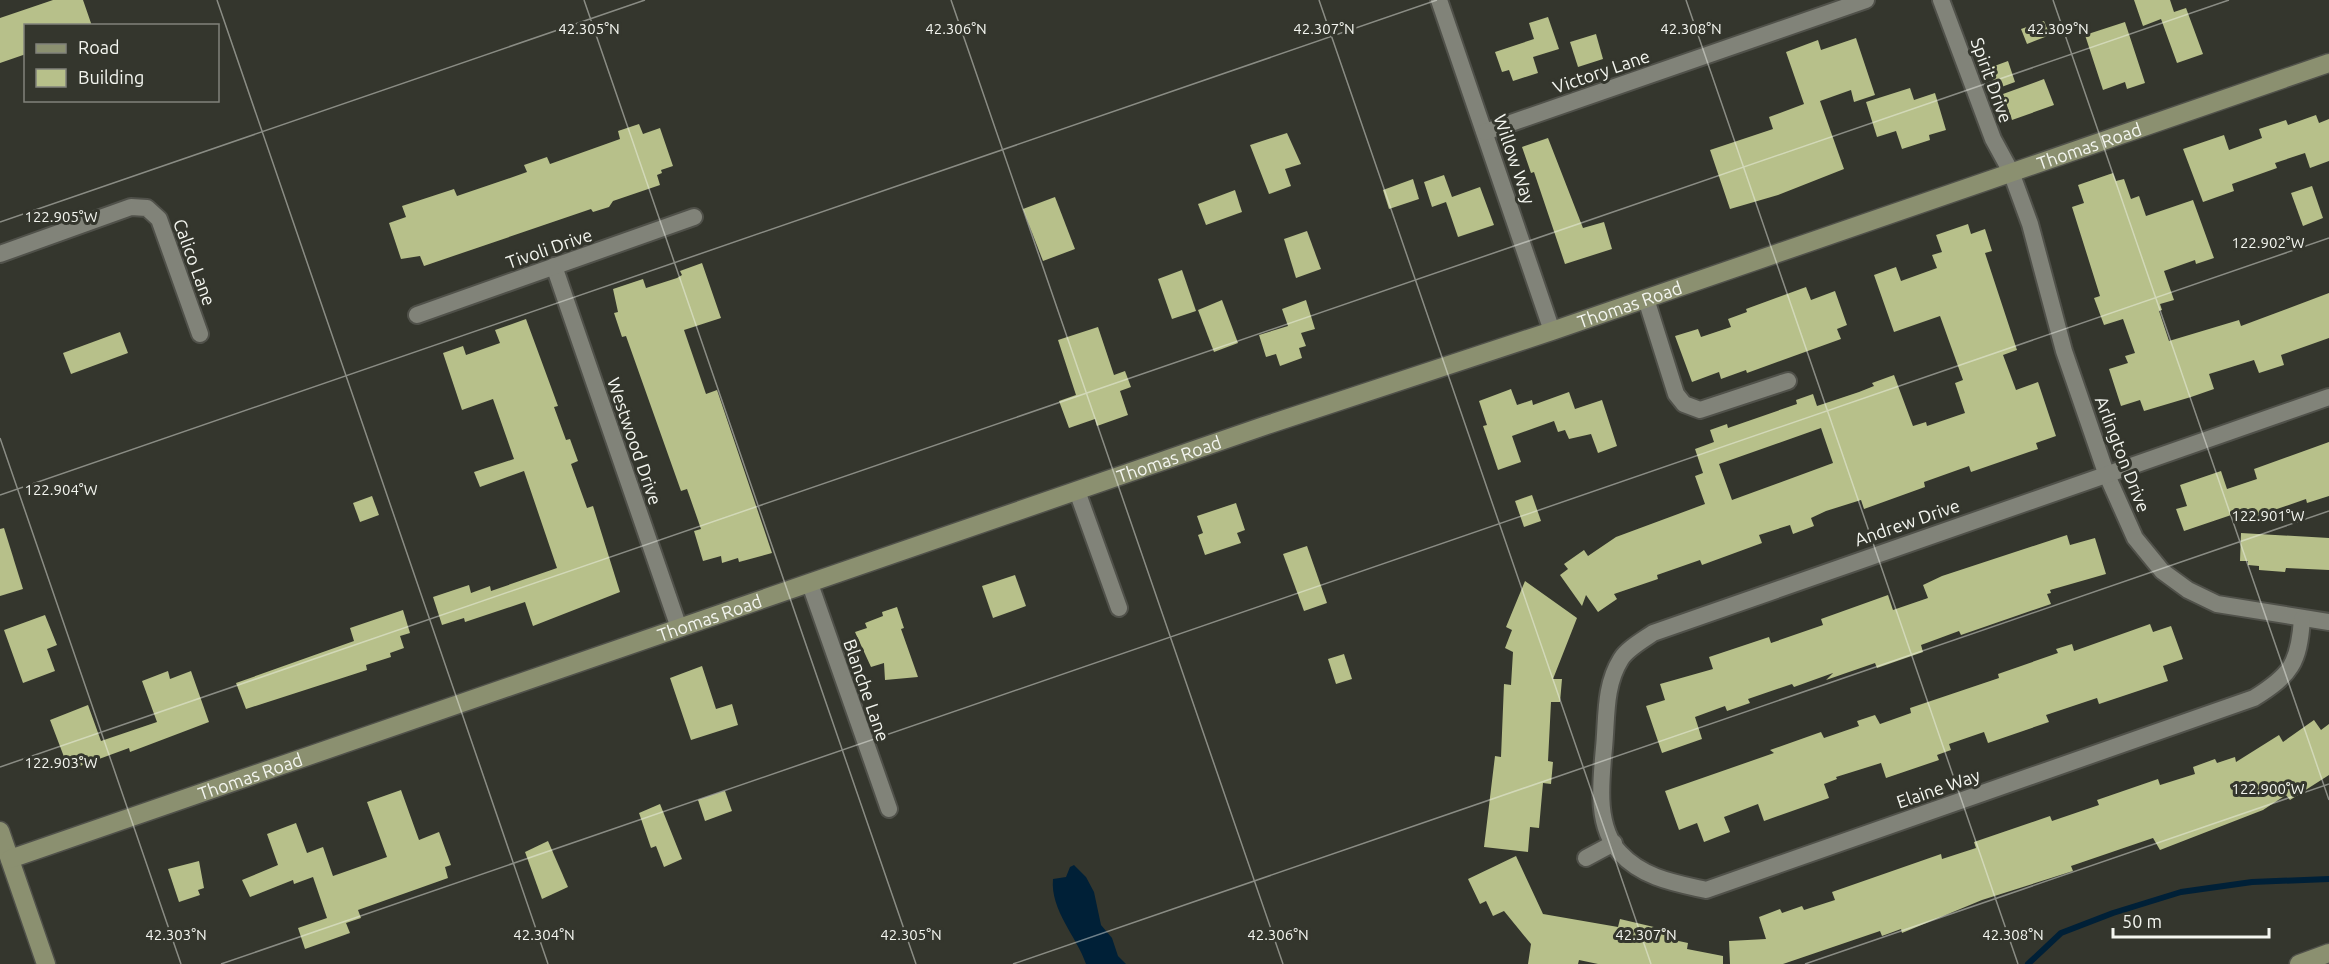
<svg xmlns="http://www.w3.org/2000/svg" width="2329" height="964" font-family="Ubuntu,sans-serif">
<style>
.water{fill:#002037}
.lines{fill:none;stroke-linecap:round;stroke-linejoin:round}
.stream{stroke:#002037;stroke-width:6}
.building{fill:#b7c08a;fill-rule:evenodd}
.street-casing{stroke:#50514a;stroke-width:20}
.secondary-casing{stroke:#50514a;stroke-width:21}
.street{stroke:#818379;stroke-width:16}
.secondary{stroke:#8b9070;stroke-width:18}
.ticks{fill:none;stroke:#f4f6f0;stroke-width:1.5;stroke-opacity:0.45}
.labels{text-anchor:middle;dominant-baseline:central;stroke-width:6;stroke-linejoin:round;paint-order:stroke}
.street-label{font-size:18px;fill:#f4f6f0;stroke:#34362d}
.ticks-label{font-size:15px;text-anchor:middle;fill:#f4f6f0;stroke:#34362d;stroke-width:6;stroke-linejoin:round;paint-order:stroke}
</style>
<rect width="100%" height="100%" fill="#34362d"/>
<path class="water" d="M1074,865L1086,877L1094,892L1101,925L1112,938L1118,956L1126,964H1086C1077,937 1050,910 1053,879L1066,877L1070,867Z"/>
<g class="lines">
<polyline class="stream" points="2028,964 2061,933 2113,913 2181,892 2252,882 2329,879"/>
</g>
<g class="building">
<polygon points="53,0 83,0 92,26 26,26 26,54 0,63 0,18"/>
<polygon points="2134,0 2170,0 2174,12 2186,8 2203,54 2177,63 2161,19 2143,26"/>
<polygon points="1548,17 1559,49 1533,57 1538,73 1513,81 1509,70 1502,72 1495,52 1534,39 1529,23"/>
<polygon points="2044,21 2050,35 2027,44 2021,29"/>
<polygon points="2125,22 2145,83 2127,89 2125,82 2103,90 2085,35"/>
<polygon points="1596,34 1603,59 1578,67 1570,42"/>
<polygon points="1856,38 1875,95 1854,102 1851,90 1820,101 1844,169 1778,195 1730,209 1710,150 1773,129 1769,117 1804,104 1786,52 1818,40 1821,50"/>
<polygon points="2008,61 2015,82 1996,89 1989,68"/>
<polygon points="2044,79 2054,105 2012,120 2003,94"/>
<polygon points="1910,88 1914,100 1935,93 1946,130 1929,135 1930,140 1902,149 1896,131 1877,137 1866,102"/>
<polygon points="2316,115 2319,123 2329,119 2329,161 2310,168 2305,153 2275,163 2277,168 2232,184 2234,191 2203,202 2183,149 2224,135 2229,150 2262,138 2259,129 2286,120 2288,125"/>
<polygon points="639,124 643,134 660,128 673,166 661,170 662,173 657,175 660,185 613,201 609,207 593,212 591,209 424,266 420,256 401,259 389,223 406,217 402,206 454,189 457,196 507,179 527,172 524,165 547,157 550,164 620,139 618,131"/>
<polygon points="1287,133 1301,164 1285,169 1291,186 1269,194 1250,145"/>
<polygon points="1548,138 1583,228 1604,222 1612,249 1565,264 1534,172 1531,173 1522,147"/>
<polygon points="2113,173 2116,181 2124,179 2131,199 2139,196 2146,216 2193,200 2214,258 2196,264 2195,260 2164,271 2174,300 2160,304 2162,310 2159,311 2169,341 2239,320 2241,326 2329,293 2329,338 2281,355 2284,365 2259,373 2254,360 2209,374 2214,389 2191,397 2144,411 2140,400 2121,406 2109,369 2128,363 2125,356 2135,353 2123,319 2104,325 2094,298 2100,296 2072,207 2084,203 2078,185"/>
<polygon points="1444,175 1452,197 1480,187 1494,225 1458,237 1446,202 1432,207 1424,182"/>
<polygon points="1413,179 1419,199 1389,209 1383,190"/>
<polygon points="2312,186 2323,218 2303,226 2291,193"/>
<polygon points="1235,190 1242,212 1206,225 1198,204"/>
<polygon points="1055,197 1075,249 1043,261 1023,209"/>
<path d="M1968,224L1971,234L1985,229L1992,251L1985,253L2017,350L2003,355L2016,390L2038,382L2056,436L2036,443L2038,449L1971,472L1969,466L1924,482L1925,487L1864,509L1861,500L1826,511L1811,518L1814,526L1793,534L1790,525L1759,535L1762,543L1702,565L1700,560L1657,575L1658,579L1614,594L1617,599L1598,612L1586,595L1582,606L1560,575L1568,569L1564,564L1584,550L1588,556L1616,537L1705,504L1695,476L1703,473L1695,449L1714,442L1710,430L1727,424L1728,428L1797,404L1796,400L1813,394L1817,406L1859,392L1874,386L1872,383L1894,375L1913,426L1926,422L1927,426L1965,413L1955,383L1963,380L1940,316L1894,332L1874,275L1896,267L1901,281L1937,268L1932,255L1942,252L1936,235ZM1821,428L1833,463L1732,500L1719,464Z"/>
<polygon points="1307,231 1321,269 1296,278 1284,239"/>
<polygon points="702,263 721,318 684,330 706,394 717,390 772,553 739,562 738,558 722,563 721,556 703,561 694,531 701,529 687,489 681,491 626,336 622,337 614,313 618,312 613,289 643,279 646,288 677,278 682,275 680,271"/>
<polygon points="1182,270 1196,311 1172,319 1158,279"/>
<polygon points="1806,287 1811,300 1835,291 1847,325 1837,329 1841,339 1747,373 1746,370 1721,379 1719,372 1692,382 1675,336 1698,329 1701,337 1731,327 1728,319 1747,312 1746,309"/>
<polygon points="1222,300 1238,343 1214,352 1198,310"/>
<polygon points="1306,300 1315,329 1301,333 1306,346 1299,348 1302,358 1280,366 1276,354 1266,357 1259,335 1288,326 1282,309"/>
<polygon points="526,319 558,406 554,407 566,440 570,439 578,461 571,464 587,508 593,506 620,592 533,626 525,602 465,622 464,618 442,625 433,597 469,585 471,593 490,586 491,591 557,568 524,471 480,487 474,472 514,459 493,399 462,410 443,353 463,346 466,355 500,343 495,330"/>
<polygon points="1098,327 1114,375 1125,371 1131,387 1120,391 1128,415 1097,426 1095,419 1069,428 1059,401 1076,395 1058,340"/>
<polygon points="120,332 128,353 71,374 63,353"/>
<polygon points="1511,389 1517,405 1532,400 1533,405 1569,392 1575,409 1602,400 1617,446 1598,453 1591,434 1569,439 1565,430 1558,432 1554,421 1512,436 1521,462 1498,470 1483,426 1487,425 1479,401"/>
<polygon points="2329,442 2329,496 2307,503 2306,499 2242,521 2243,511 2184,531 2176,509 2187,506 2180,485 2221,471 2227,489 2257,479 2254,469"/>
<polygon points="1532,495 1541,521 1524,527 1515,501"/>
<polygon points="372,496 379,515 360,522 353,503"/>
<polygon points="1236,503 1245,530 1237,533 1241,543 1205,555 1198,535 1203,533 1197,516"/>
<polygon points="4,528 23,589 0,596 0,529"/>
<polygon points="2241,533 2329,538 2329,570 2286,568 2285,572 2259,570 2259,566 2248,565 2248,561 2240,561"/>
<polygon points="2067,535 2070,545 2095,538 2106,574 2050,590 2051,593 2047,594 2051,604 1961,635 1959,631 1921,645 1923,652 1877,668 1875,663 1826,680 1833,673 1794,687 1792,684 1748,699 1750,703 1727,711 1725,706 1695,717 1702,739 1662,753 1646,706 1665,700 1660,684 1713,669 1709,657 1769,637 1771,643 1823,625 1821,619 1888,595 1893,610 1928,598 1923,585 1942,576"/>
<polygon points="1307,546 1327,603 1304,611 1283,554"/>
<polygon points="1015,575 1026,606 993,618 982,586"/>
<polygon points="1525,581 1577,618 1553,679 1562,679 1560,702 1551,702 1548,761 1553,762 1551,784 1543,783 1539,828 1530,827 1528,852 1484,847 1495,756 1501,757 1504,684 1511,685 1513,652 1505,648 1512,630 1506,627"/>
<polygon points="897,607 904,628 901,629 918,677 885,680 884,663 871,667 855,632 867,628 865,623 883,616 882,612"/>
<polygon points="403,610 410,633 400,636 404,648 390,653 391,657 366,665 367,670 246,709 236,683 354,641 350,628"/>
<polygon points="45,615 57,645 47,649 55,671 23,683 4,630"/>
<polygon points="2150,624 2153,632 2171,626 2183,659 2163,666 2168,681 2099,704 2097,698 2046,715 2049,722 1988,743 1984,732 1949,744 1951,750 1937,755 1939,760 1886,778 1881,763 1836,777 1837,779 1824,784 1829,798 1764,821 1758,804 1724,817 1730,832 1704,842 1697,823 1679,830 1665,791 1774,753 1770,750 1821,732 1824,738 1859,726 1857,721 1875,715 1880,724 1911,713 1910,708 1999,678 1998,674 2058,653 2056,649 2072,644 2074,651"/>
<polygon points="1344,654 1352,679 1336,684 1328,659"/>
<polygon points="702,666 716,709 732,704 738,725 691,740 670,678"/>
<polygon points="168,671 170,679 191,671 209,722 130,752 129,748 69,770 50,720 88,705 101,741 157,722 142,681"/>
<polygon points="2314,720 2321,730 2329,724 2329,775 2290,800 2286,795 2263,810 2160,850 2153,838 2071,866 2073,871 1982,900 1902,933 1901,929 1882,936 1880,931 1783,964 1730,964 1729,941 1766,939 1759,917 1780,909 1782,913 1802,906 1804,910 1835,900 1832,892 1941,854 1942,859 1976,848 1974,842 2050,816 2052,821 2099,805 2097,800 2158,779 2160,785 2195,774 2193,767 2215,759 2217,763 2235,757 2236,762 2279,735 2283,742"/>
<polygon points="401,790 419,840 439,832 451,865 445,867 448,878 358,910 361,918 346,923 350,933 305,949 298,928 327,918 313,877 294,884 293,880 250,897 242,880 278,865 267,834 296,823 307,853 323,847 333,876 387,857 367,802"/>
<polygon points="725,791 732,811 705,821 698,800"/>
<polygon points="660,804 682,859 664,867 656,846 651,848 639,813"/>
<polygon points="548,841 568,887 542,899 525,852"/>
<polygon points="1516,856 1543,914 1618,927 1620,919 1675,932 1674,940 1688,943 1687,949 1723,956 1723,964 1598,964 1579,960 1578,964 1528,964 1531,944 1504,911 1493,916 1486,901 1480,904 1468,879"/>
<polygon points="199,861 204,888 198,890 200,895 179,902 168,869"/>
</g>
<g class="lines">
<g class="street-casing">
<g id="street">
<polyline points="1439,0 1552,331"/>
<polyline points="1941,0 1993,139 2011,172 2030,224 2064,351 2106,473 2135,538 2162,571 2188,590 2217,604 2329,622"/>
<polyline points="1485,132 1866,0"/>
<polyline points="0,254 131,207 147,208 159,219 200,334"/>
<polyline points="554,266 679,628"/>
<polyline points="1646,299 1676,394 1684,404 1700,410 1788,381"/>
<polyline points="417,315 694,217"/>
<polyline points="1077,491 1119,608"/>
<polyline points="810,584 889,809"/>
<path d="M2302,619C2299,663 2291,675 2254,698L1706,890C1675,883 1643,878 1620,853C1595,826 1601,781 1604,748C1607,718 1604,686 1621,659C1627,649 1643,640 1653,633L2329,397"/>
<polyline points="1586,858 1614,843"/>
</g>
</g>
<g class="secondary-casing">
<g id="secondary">
<polyline points="0,831 46,964"/>
<path id="s1" d="M10,859L1264,426L1552,331L2329,63"/>
<polyline points="2299,964 2329,953"/>
</g>
</g>
<use href="#street" class="street"/>
<use href="#secondary" class="secondary"/>
</g>
<path class="ticks" d="M217,0L548,964M584,0L916,964M951,0L1283,964M1319,0L1651,964M1686,0L2018,964M2053,0L2329,800M0,222L645,0M0,438L181,964M0,495L1437,0M0,767L2229,0M221,964L2329,238M1013,964L2329,511M1805,964L2329,784"/>
<g class="labels">
<g class="street-label">
<text transform="translate(1601 71) rotate(-19)">Victory Lane</text>
<text transform="translate(1992 80) rotate(70)">Spirit Drive</text>
<text stroke="none"><textPath href="#s1" startOffset="2198">Thomas Road</textPath></text>
<text transform="translate(1515 159) rotate(71)">Willow Way</text>
<text transform="translate(549 248) rotate(-19)">Tivoli Drive</text>
<text transform="translate(195 262) rotate(70)">Calico Lane</text>
<text stroke="none"><textPath href="#s1" startOffset="1712">Thomas Road</textPath></text>
<text transform="translate(635 441) rotate(71)">Westwood Drive</text>
<text transform="translate(2123 454) rotate(69)">Arlington Drive</text>
<text stroke="none"><textPath href="#s1" startOffset="1226">Thomas Road</textPath></text>
<text transform="translate(1907 522) rotate(-19)">Andrew Drive</text>
<text stroke="none"><textPath href="#s1" startOffset="740">Thomas Road</textPath></text>
<text transform="translate(867 690) rotate(71)">Blanche Lane</text>
<text stroke="none"><textPath href="#s1" startOffset="254">Thomas Road</textPath></text>
<text transform="translate(1938 788) rotate(-19)">Elaine Way</text>
</g>
</g>
<g class="ticks-label">
<text x="2058" y="34">42.309°N</text>
<text x="589" y="34">42.305°N</text>
<text x="956" y="34">42.306°N</text>
<text x="1324" y="34">42.307°N</text>
<text x="1691" y="34">42.308°N</text>
<text x="61" y="222">122.905°W</text>
<text x="2268" y="248">122.902°W</text>
<text x="61" y="495">122.904°W</text>
<text x="2268" y="521">122.901°W</text>
<text x="61" y="768">122.903°W</text>
<text x="2268" y="794">122.900°W</text>
<text x="176" y="940">42.303°N</text>
<text x="544" y="940">42.304°N</text>
<text x="911" y="940">42.305°N</text>
<text x="1278" y="940">42.306°N</text>
<text x="1646" y="940">42.307°N</text>
<text x="2013" y="940">42.308°N</text>
</g>
<rect x="24" y="24" width="195" height="78" fill="#34362d" stroke="#81837b" stroke-width="1.5"/>
<rect x="36" y="44" width="30" height="9" fill="#8b9070" stroke="#81837b" stroke-width="1.5"/>
<text x="78" y="54" font-size="18" fill="#f4f6f0">Road</text>
<rect x="36" y="69" width="30" height="18" fill="#b7c08a" stroke="#81837b" stroke-width="1.5"/>
<text x="78" y="84" font-size="18" fill="#f4f6f0">Building</text>
<path d="M2113 928v9h156v-9" fill="none" stroke="#f4f6f0" stroke-width="3"/>
<text x="2122" y="928" font-size="18" fill="#f4f6f0" stroke="#34362d" stroke-width="4.5" paint-order="stroke">50 m</text>
</svg>
